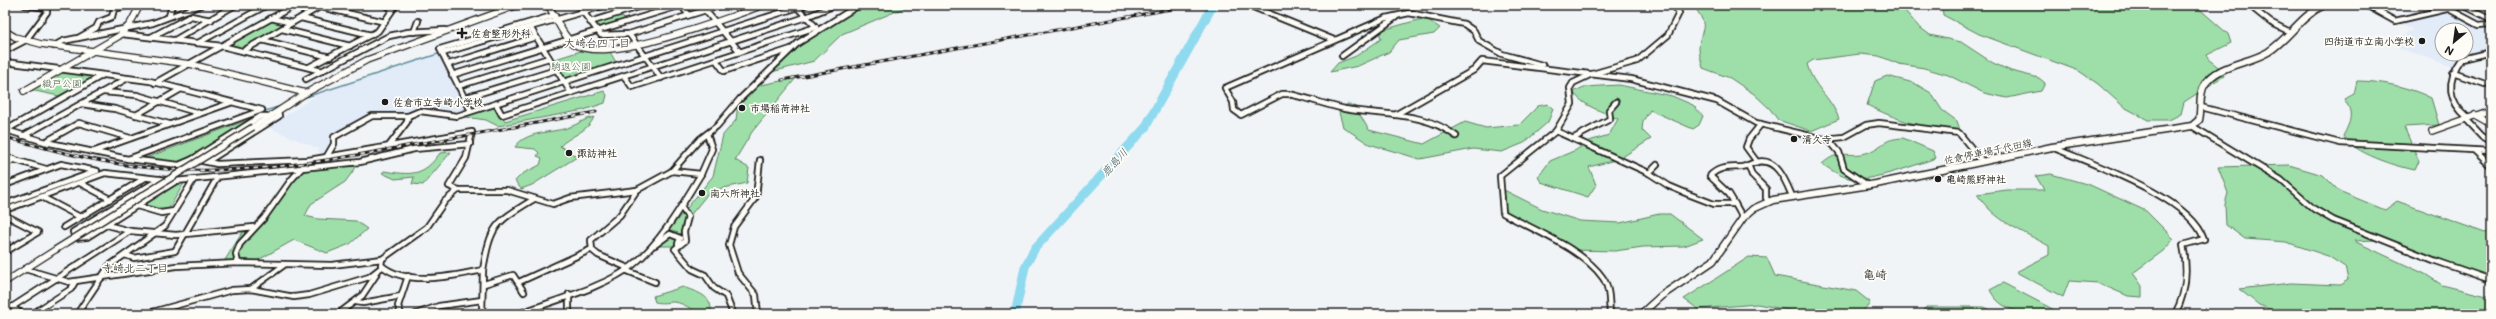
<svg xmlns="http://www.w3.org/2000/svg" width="2496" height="319" font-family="Mali,'Klee One',sans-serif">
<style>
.built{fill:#e2ebf8;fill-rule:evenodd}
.green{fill:#9edfa9;stroke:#5d7e62}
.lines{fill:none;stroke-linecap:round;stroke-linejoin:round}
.stream{stroke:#618e9b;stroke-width:1.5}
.river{stroke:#8fdaef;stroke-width:9}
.minor-casing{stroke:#1c1c1c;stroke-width:8}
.tertiary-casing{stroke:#1c1c1c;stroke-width:8}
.secondary-casing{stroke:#1c1c1c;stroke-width:9}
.minor{stroke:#fdfcf7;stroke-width:4.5}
.tertiary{stroke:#fdfcf7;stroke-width:5.5}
.secondary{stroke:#fdfcf7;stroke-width:6}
.rail-casing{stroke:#1c1c1c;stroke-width:3}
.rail{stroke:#fdfcf7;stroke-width:1.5;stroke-dasharray:4.5;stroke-linecap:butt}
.tertiary-bridge-casing{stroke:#1c1c1c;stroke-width:8;stroke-linecap:butt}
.tertiary-bridge{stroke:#fdfcf7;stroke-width:5.5}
.poi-dot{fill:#1c1c1c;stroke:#fdfcf7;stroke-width:1.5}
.labels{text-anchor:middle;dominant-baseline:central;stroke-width:3.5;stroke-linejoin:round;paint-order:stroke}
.poi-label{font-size:10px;font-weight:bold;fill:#1c1c1c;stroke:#fdfcf7;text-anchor:start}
.park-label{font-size:10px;fill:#4a604d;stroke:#fdfcf7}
.street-label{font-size:10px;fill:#1c1c1c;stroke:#fdfcf7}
.neighbourhood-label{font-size:11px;fill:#1c1c1c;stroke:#fdfcf7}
.water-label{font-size:11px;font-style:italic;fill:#445e66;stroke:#fdfcf7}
.quarter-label{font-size:12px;fill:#1c1c1c;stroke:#fdfcf7}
</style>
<rect width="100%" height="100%" fill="#f1f4f7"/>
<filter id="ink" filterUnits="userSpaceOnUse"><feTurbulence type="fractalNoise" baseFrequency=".025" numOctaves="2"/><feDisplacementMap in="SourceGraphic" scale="8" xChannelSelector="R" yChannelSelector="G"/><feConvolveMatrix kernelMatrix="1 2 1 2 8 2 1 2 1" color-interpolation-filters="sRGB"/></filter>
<g filter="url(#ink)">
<g class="built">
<path d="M2447,10L2482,27H2491V50L2460,58L2453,67L2399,48L2406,33L2413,30L2398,21ZM2442,30H2466V54H2442Z"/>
<polygon points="439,53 468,111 459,115 420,110 408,115 378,115 333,136 329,150 324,154 318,152 319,149 267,127 319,94"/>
</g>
<g class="green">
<path d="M863,5H911L842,34L814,61L768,73C780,61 793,52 804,40Z"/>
<path d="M1693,5H1900L1918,26L1930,35L1961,42L1993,63L2011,71L2039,78L2045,83L2041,91L2007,98L1984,93L1948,75L1924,68L1899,64L1879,56L1860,54L1813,60L1807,64C1812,86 1832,98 1839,119L1811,131L1778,120L1770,109L1754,94L1730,78L1703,68C1702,62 1699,55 1699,49C1699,27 1712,30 1693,5Z"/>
<polygon points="1942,5 2195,5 2228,34 2231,43 2207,55 2208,59 2222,70 2224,76 2184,102 2181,114 2169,120 2148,120 2124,107 2098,84 2079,71 1979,34 1943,15"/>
<polygon points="620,13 625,21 598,29 594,22"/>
<polygon points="270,20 288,23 242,49 227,45"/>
<polygon points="1418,20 1428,20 1440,28 1434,34 1399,40 1389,52 1358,66 1330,72 1338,63 1356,56 1381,39 1379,31"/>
<polygon points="584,50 610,52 617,64 564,79 552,60"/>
<polygon points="62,71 98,76 59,96 30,90"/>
<path d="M1887,76L1914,83L1931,93L1942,110L1957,121L1960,130C1926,130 1897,120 1867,105L1875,81Z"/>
<polygon points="796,78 752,132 735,160 749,168 747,183 710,191 684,223 678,246 656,246 713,176 723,135 736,120 738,103 756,86"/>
<path d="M2357,81C2380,81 2410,87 2431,98L2439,125L2404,127L2419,161L2415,170C2395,166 2354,153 2343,136C2351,121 2354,113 2344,99L2354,94Z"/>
<path d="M1619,85L1672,96L1693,105L1703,116L1699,125L1693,129L1650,110L1643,121L1642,130L1651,139L1619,159L1589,167L1596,185L1588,197L1541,182L1538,177L1550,161L1576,150L1589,141L1609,135L1618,119C1601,110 1585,108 1573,92L1584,87Z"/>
<polygon points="604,91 607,95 605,103 584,110 498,126 486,120 459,116 496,105 505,121"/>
<polygon points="1348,104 1355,107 1369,130 1424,144 1465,122 1486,128 1519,125 1538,106 1548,104 1553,109 1548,122 1524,143 1502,152 1473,149 1420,159 1369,144 1343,127 1338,109"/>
<polygon points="261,115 183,163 140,160"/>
<path d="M594,117C589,131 570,136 560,146L577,157L532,185L521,189L515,181L522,174L540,165L542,158L537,156L539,153L535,149L515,147C526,131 551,133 567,128C577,125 584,119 594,117Z"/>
<path d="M1903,138L1933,151L1936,158C1919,164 1871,181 1855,179C1844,179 1831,170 1822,164C1841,147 1850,159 1869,152C1885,145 1883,139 1903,138Z"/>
<path d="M451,152L423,185L412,184L414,177L395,179L382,173L384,171C411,175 423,177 440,153Z"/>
<polygon points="2289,165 2323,175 2339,191 2385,210 2397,201 2485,233 2491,230 2491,283 2375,240 2354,241 2425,274 2442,285 2491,297 2491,314 2283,314 2259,305 2239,289 2291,283 2340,285 2348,280 2345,267 2328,256 2286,242 2245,239 2226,225 2225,204 2228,193 2218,167"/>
<polygon points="357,166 345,182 311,204 305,216 318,219 356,221 367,229 350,244 327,253 294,240 251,264 225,260 242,233 265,219 299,172 315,168"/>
<path d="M2051,174L2090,185L2146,211L2174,239L2163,251L2133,273L2142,286V297L2128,296L2098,283L2069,281L2063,297L2016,272L2049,255V246C2021,230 1995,222 1977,194L2007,190H2044L2036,176Z"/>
<polygon points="181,183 184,183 168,210 143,205 173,184"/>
<polygon points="1502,189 1542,209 1580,221 1620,223 1659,214 1670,214 1703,239 1684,246 1643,247 1615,251 1572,250 1506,215 1499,199"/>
<polygon points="1749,257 1767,258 1775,276 1856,291 1870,302 1861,314 1810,314 1757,304 1698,309 1684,299"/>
<path d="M2003,283L2062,314C2036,314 2003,317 1990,290Z"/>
<path d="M683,287C696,292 712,295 711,311L707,314C695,314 686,303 674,302C667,302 663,304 655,302L653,296Z"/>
<polygon points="1926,307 1983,307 2000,314 1922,314"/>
</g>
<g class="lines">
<g class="stream">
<polyline points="557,17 597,5"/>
<polyline points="303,98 490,37"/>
<polyline points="262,112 281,106"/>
<polyline points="138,158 226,125"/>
<polyline points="83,179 108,170"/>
<polyline points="5,207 12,205"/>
</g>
<polyline class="river" points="1015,314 1025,267 1035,248 1145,128 1213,5"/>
<g class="minor-casing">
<g id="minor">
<polyline points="385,5 393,9"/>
<polyline points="606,5 583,12 601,35 629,34"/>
<polyline points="681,5 689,15"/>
<polyline points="1248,5 1334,40"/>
<polyline points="2249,5 2270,22 2288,31"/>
<polyline points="2366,5 2395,21 2464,5"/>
<polyline points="2463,5 2491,19"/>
<polyline points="2486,5 2491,7"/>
<polyline points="321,7 385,22"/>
<polyline points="2447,8 2479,25 2491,24"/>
<polyline points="2374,9 2392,5"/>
<polyline points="705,10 740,52"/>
<polyline points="169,16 172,5"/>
<polyline points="271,18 292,23"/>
<polyline points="301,18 371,35"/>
<polyline points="590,22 645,5"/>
<polyline points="530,27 583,12"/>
<polyline points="282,29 350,46"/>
<polyline points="414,32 418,21"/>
<polyline points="122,34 222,46 322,71"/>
<polyline points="80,37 96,28 99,22 112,17 114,9 130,5"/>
<polyline points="151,37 191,16 211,20"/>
<polyline points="175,40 235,5"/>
<polyline points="262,40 330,57"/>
<polyline points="198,43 267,5"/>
<polyline points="54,46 63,41 153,23 201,5"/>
<polyline points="5,51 26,40 47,12 47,8 25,5"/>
<polyline points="243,51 323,5"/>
<polyline points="443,53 530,27 571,93"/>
<polyline points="1342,56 1396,17"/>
<polyline points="716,60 724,71 791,49"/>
<polyline points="5,62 150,81 262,110 128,159 45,142 6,130 103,75"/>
<polyline points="449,64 536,37"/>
<polyline points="309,67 378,31 396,5"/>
<polyline points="2453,73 2485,84"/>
<polyline points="452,75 682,5"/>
<polyline points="624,76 632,87 816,27 796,6"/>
<polyline points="661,78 629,34 722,5"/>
<polyline points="306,79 389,36 408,32 445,30"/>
<polyline points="155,83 295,5"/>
<polyline points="458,86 549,58"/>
<polyline points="103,92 137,95 199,113"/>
<polyline points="464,98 556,70"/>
<polyline points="82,104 115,109 169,124"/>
<polyline points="496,104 502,115 806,17 835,5"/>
<polyline points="2201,107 2340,143 2491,151"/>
<polyline points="471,111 440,49 555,15"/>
<polyline points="136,115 181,89"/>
<polyline points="1395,115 1474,70 1482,61 1631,79 1717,101 1756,123 1823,139 1844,137 1866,125 1879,123 1959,133 1982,161"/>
<polyline points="408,116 420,111 457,116 805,5"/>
<path d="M2468,118C2447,100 2446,81 2462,59L2491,52"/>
<polyline points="2466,119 2482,136 2491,141"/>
<polyline points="2192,126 2281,180 2314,209 2333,220 2436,261 2491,280"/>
<polyline points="1556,131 1649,173 1669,186 1688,194 1714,204 1735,204 1743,218"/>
<polyline points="23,136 126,79"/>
<path d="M1456,136C1424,111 1383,116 1345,109C1326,105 1308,98 1289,94H1282L1241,115L1234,110L1233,102L1225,88L1386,18L1409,13L1464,24L1474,31L1479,41L1502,54L1542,65"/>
<polyline points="1574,138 1610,119 1609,110 1616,102"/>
<polyline points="1829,140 1839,152 1844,169 1869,186"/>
<polyline points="45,142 79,123 130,138"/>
<path d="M2052,147C2091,164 2191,197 2204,239L2183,245C2188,270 2187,292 2175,314"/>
<polyline points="2475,151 2491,166"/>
<polyline points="92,152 230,103"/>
<polyline points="327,156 334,144 334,137 372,116 408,116 407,122 388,147"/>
<polyline points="5,157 46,169"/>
<polyline points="128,159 179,165 193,159 217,164 309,160 472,132 466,158 449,186 458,190 507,190 553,204 570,198 637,190 672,171 700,139 717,126 740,99 798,43 859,5"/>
<polyline points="193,159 261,116 271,116"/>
<polyline points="208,161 279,116 278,111"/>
<polyline points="1757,162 1746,147 1749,139 1761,124"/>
<polyline points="1749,167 1752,175 1766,189 1766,198 1769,202"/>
<polyline points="1649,173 1657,165"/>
<polyline points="701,174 712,149 707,134"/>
<polyline points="160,179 73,232 75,238 87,237 176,181"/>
<polyline points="80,183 110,199"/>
<polyline points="5,185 61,164 97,171 5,204"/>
<polyline points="42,197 80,217"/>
<path d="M1735,204L1729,194L1710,176C1719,166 1729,168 1742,167C1748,166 1751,163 1757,162C1777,157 1786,182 1792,196"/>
<polyline points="137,206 161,213 174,211"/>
<polyline points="681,207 688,217 684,232 685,241 675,249 692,269 705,275 714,288 726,296 733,314"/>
<polyline points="5,210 105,173 176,181 360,162 414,149 470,144"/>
<polyline points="5,215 38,232 5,252"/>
<polyline points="64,227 145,178"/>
<polyline points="130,231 176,235 254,227"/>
<polyline points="655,245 670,234 680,238 678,244"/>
<polyline points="125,255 134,258 175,251 217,178"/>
<path d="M382,259L381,265C406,287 453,276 483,270C491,224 495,223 534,199"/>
<polyline points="238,263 236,254 240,244 264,218 291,180 309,160"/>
<polyline points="628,268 598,255 592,250 591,240 620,215 637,190"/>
<polyline points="25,269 69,282 176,266 238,263 332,265 382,259 427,227 445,201 458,190"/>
<polyline points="625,270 655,282"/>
<polyline points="519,282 592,249"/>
<polyline points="484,284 513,275 524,292"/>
<polyline points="251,289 284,265"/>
<polyline points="569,294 569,314"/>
<polyline points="356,302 363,303 401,296"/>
<polyline points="22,314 12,307 130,231 107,225"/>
<polyline points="32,314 71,289 75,282"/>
<polyline points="77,314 109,266 165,226 194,179"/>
<polyline points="145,314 232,290 251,289 294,297 309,295 369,277 382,267"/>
<polyline points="338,314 362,296 376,275"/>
<polyline points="401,314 398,306 408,276"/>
<polyline points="416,314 439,306 482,300"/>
<polyline points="482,314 483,270"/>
<path d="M518,314C552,301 606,287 633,265C662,241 682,205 701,174L672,171"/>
<polyline points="758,314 756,295 738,273 729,245 734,227 756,197 760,160"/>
<path d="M1610,314C1609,303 1610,288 1603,278C1583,249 1533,230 1503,213L1500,176L1556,131L1572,104L1570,88L1573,83L1592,74L1637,61L1668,35L1679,13L1674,5"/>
</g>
</g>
<g class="tertiary-casing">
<g id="tertiary">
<path d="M548,5C556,17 563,38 576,45C610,64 726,18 764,5"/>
<polyline points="5,31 15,37 41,44 190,64 306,93"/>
<polyline points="24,91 119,36 130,24 140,5"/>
<polyline points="2475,115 2491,124"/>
<polyline points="253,127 306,93 367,60 518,5"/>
<polyline points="2432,131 2491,110"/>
<polyline points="5,165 13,159"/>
<polyline points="5,282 55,250"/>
</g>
</g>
<g class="secondary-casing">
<path id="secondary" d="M1641,314L1661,296L1713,261L1743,218L1753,209L1773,200L1876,184L2052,147L2192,126L2199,120C2202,108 2198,94 2205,84C2219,64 2248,64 2268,52C2289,39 2300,16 2324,5"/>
</g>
<use href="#minor" class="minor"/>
<use href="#tertiary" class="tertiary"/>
<use href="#secondary" class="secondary"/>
<g class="rail-casing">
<g id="rail">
<polyline points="782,80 1193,5"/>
<path d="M5,137C58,152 110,166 165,169C250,175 334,160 417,144C477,134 536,123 596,112"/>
</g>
</g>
<use href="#rail" class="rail"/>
<g class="tertiary-bridge-casing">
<polyline id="tertiary-bridge" points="55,250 253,127"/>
</g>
<use href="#tertiary-bridge" class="tertiary-bridge"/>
</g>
</g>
<g class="poi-dot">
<path d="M460 27h4v4h4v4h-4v4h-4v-4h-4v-4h4z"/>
<circle cx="2422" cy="41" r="4"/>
<circle cx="385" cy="102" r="4"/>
<circle cx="742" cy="108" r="4"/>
<circle cx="1794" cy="139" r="4"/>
<circle cx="569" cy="153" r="4"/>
<circle cx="1938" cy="179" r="4"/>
<circle cx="702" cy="193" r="4"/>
</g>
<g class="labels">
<g class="poi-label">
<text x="471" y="33">佐倉整形外科</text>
<text x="2414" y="41" text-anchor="end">四街道市立南小学校</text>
<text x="393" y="102">佐倉市立寺崎小学校</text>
<text x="750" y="108">市場稲荷神社</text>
<text x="1802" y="139">清久寺</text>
<text x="577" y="153">諏訪神社</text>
<text x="1946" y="179">亀崎熊野神社</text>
<text x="710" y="193">南六所神社</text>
</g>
<g class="park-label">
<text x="571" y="66">駒返公園</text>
<text x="62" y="83">織戸公園</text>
</g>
<g class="street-label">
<text transform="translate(1988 151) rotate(-12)">佐倉停車場千代田線</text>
</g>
<g class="neighbourhood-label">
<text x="597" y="42">大崎台四丁目</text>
<text x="135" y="267">寺崎北二丁目</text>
</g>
<g class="water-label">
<text transform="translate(1114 162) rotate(-48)">鹿島川</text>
</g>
<g class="quarter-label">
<text x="1875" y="274">亀崎</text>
</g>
</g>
<rect width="2496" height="319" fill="none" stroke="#fdfcf7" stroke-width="20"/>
<rect x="10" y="10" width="2476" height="299" fill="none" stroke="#1c1c1c" stroke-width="1.5" filter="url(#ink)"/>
<g transform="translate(2454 42) rotate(209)"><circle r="19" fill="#fdfcf7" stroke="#a3a29f"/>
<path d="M0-3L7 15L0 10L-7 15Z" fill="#1c1c1c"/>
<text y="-6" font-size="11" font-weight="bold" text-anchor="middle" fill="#1c1c1c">N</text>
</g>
</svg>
